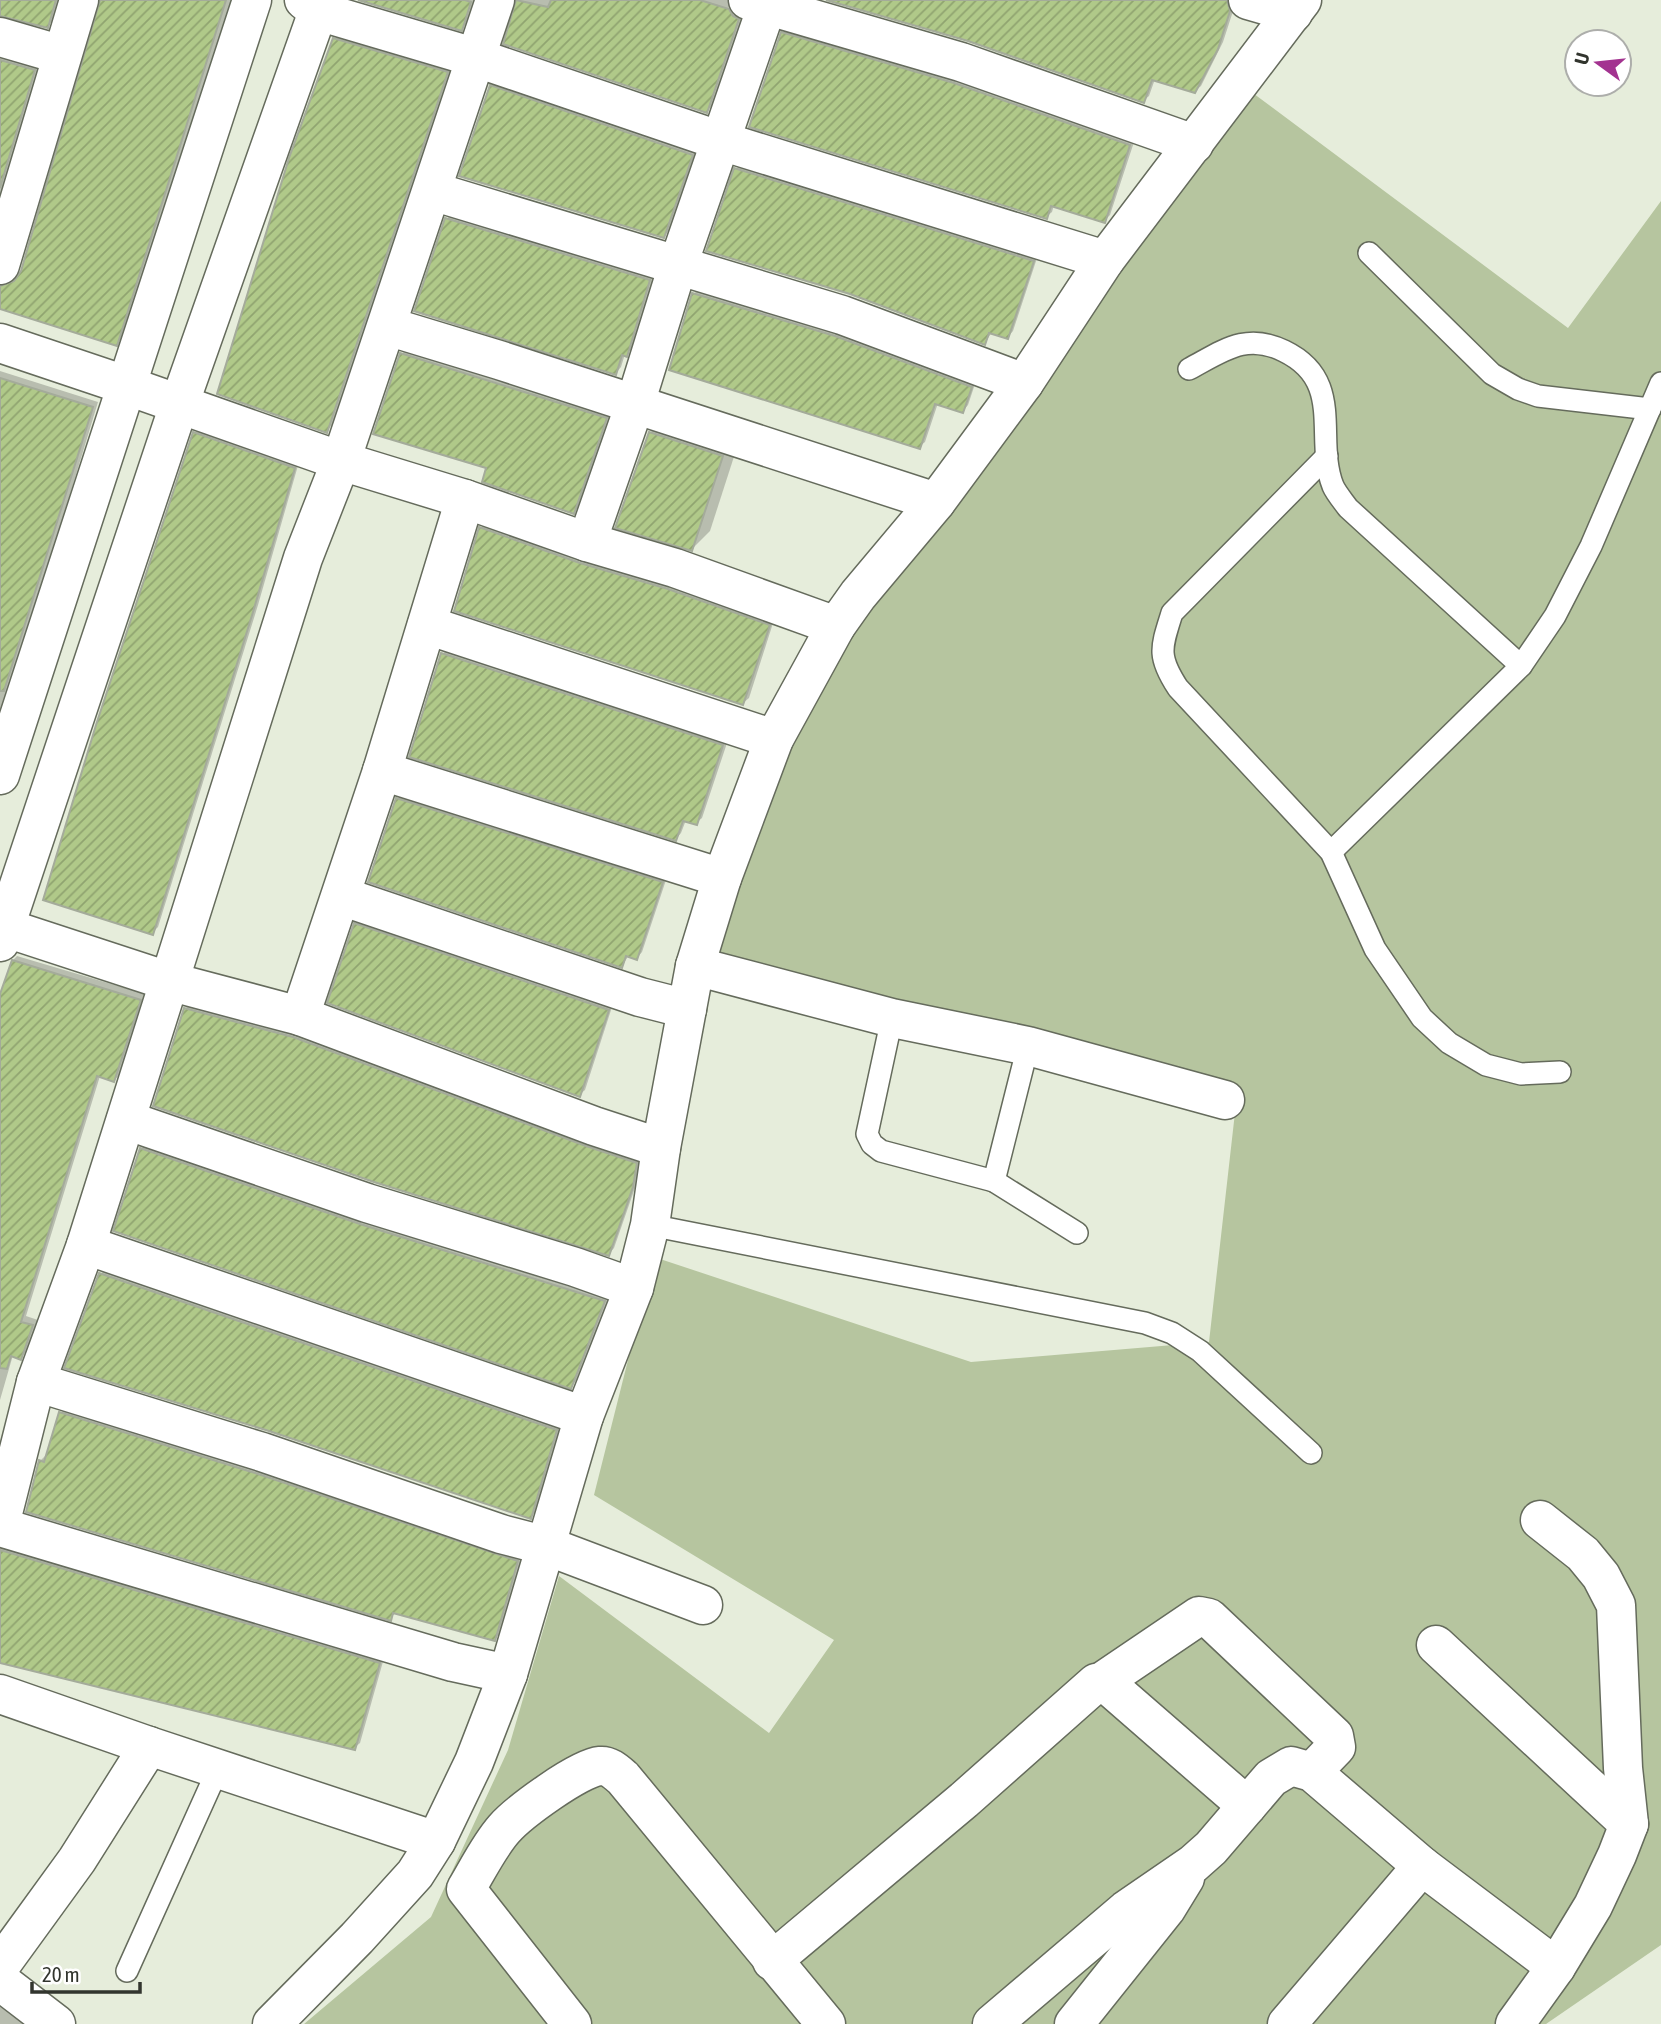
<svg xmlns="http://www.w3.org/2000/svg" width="1661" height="2024" font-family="'Asap Condensed',sans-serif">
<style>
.green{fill:#b6c59f}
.shadow{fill:#0003}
.building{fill:url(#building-hatch);stroke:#a4ab9a;stroke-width:2}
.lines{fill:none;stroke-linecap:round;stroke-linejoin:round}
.service-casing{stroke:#656b5c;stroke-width:24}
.minor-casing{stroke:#656b5c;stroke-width:41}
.service{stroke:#fff;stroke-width:21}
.minor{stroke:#fff;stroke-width:38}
</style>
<defs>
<pattern id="building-hatch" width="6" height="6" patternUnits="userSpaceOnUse" patternTransform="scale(1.75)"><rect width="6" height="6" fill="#b0c989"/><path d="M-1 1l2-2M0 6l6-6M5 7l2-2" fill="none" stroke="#90a470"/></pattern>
</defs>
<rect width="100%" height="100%" fill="#e6eddb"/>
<polygon class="green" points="1238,82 1568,328 1661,201 1661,1945 1546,2024 304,2024 431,1917 508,1750 559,1576 769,1733 834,1640 594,1495 654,1257 971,1362 1209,1342 1238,1086 706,963 797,673"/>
<g class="shadow">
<polygon points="0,0 62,0 57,17 47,26 0,14"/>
<polygon points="102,0 232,0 126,334 116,344 0,301 0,275 17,277 21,275"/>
<polygon points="364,0 474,0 467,23 461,29"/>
<polygon points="518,0 732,0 744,14 712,106 707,111 517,7"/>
<polygon points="832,0 1232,0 1235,5 1223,42 1201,86 1195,91 1155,79 1149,96 1143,101 969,40"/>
<polygon points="788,28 960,78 1135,139 1110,215 1104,221 1054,205 1052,212 1046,217 783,33"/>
<polygon points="340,34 452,67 332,425 326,431 335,39"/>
<polygon points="0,47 44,61 0,207"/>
<polygon points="497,81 697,149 669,231 664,236 491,86"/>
<polygon points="742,163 1038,255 1013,331 1008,337 992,332 985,343 850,293 736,169"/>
<polygon points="452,213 655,275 632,349 625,354 621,367 616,373 447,219"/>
<polygon points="699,288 841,331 976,381 968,405 963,411 938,403 925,442 919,447 671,369 694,294"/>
<polygon points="407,348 611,413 579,507 573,512 488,467 402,354"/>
<polygon points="0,371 98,402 58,534 0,712"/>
<polygon points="668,414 740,438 710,531 692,549 650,433"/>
<polygon points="200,428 299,462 258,605 158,927 152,933 195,433"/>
<polygon points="486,523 774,620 749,698 743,703 481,528"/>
<polygon points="448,648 728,740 702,818 696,823 686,820 681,833 676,839 443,654"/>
<polygon points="403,794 667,877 642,952 637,958 629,955 622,966 397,799"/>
<polygon points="361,919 613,1004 585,1090 579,1095 356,924"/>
<polygon points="17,956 145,994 120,1075 114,1080 100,1076 26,1316 38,1320 26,1352 20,1358 13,1355 0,1400 0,1001 12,961"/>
<polygon points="191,1003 299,1032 641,1158 637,1182 614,1248 609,1254 185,1009"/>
<polygon points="147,1143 610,1296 576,1381 571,1386 141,1149"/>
<polygon points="106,1268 562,1424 536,1512 530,1517 101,1274"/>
<polygon points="66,1407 523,1556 500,1634 494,1639 396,1612 390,1619 40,1461 46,1455 61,1413"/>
<polygon points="0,1543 384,1658 360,1743 354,1748 0,1662"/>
<polygon points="0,1999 32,2024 0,2024"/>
</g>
<g class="building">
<polygon points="0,0 56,0 48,28 0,16"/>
<polygon points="100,0 226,0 117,346 0,309 0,286 14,281 21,271"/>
<polygon points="358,0 465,0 471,2 462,31"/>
<polygon points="516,0 548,7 551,0 700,0 729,9 733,16 739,19 707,113 503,44"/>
<polygon points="826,0 1227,0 1230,11 1218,49 1195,93 1152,80 1144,103 968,41"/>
<polygon points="781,32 954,83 1130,145 1105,223 1051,206 1047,219 749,127"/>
<polygon points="333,38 448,72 327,433 217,394 289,158"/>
<polygon points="0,60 35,70 0,188"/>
<polygon points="490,85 693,155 664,238 459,176"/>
<polygon points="734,168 1034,261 1008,339 989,333 985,345 850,294 706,251"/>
<polygon points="445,218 650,280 627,357 622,355 616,375 414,311"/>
<polygon points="692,293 835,336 972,387 963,413 935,404 920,449 669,370"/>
<polygon points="400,353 607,418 574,514 482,482 486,468 373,434"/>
<polygon points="0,378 93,407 4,691 0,691"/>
<polygon points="193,432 295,468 253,612 153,935 43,900 96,725"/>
<polygon points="649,432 723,456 692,551 615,528"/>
<polygon points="479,527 580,563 668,589 770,625 743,705 454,611"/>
<polygon points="441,653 723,745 697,825 683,821 676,841 409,757"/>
<polygon points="396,798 663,882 637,960 626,956 622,968 368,882"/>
<polygon points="354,923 609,1010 580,1097 327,1003"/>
<polygon points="12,960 141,1000 114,1082 97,1076 21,1322 33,1325 21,1360 11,1356 7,1369 0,1368 0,994"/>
<polygon points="184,1008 293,1037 586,1146 637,1163 633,1187 609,1256 374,1182 153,1106"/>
<polygon points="140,1148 360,1224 605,1301 571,1389 113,1231"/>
<polygon points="99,1273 557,1430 531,1519 269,1431 64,1368"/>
<polygon points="59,1412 255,1473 518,1561 495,1641 393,1613 391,1621 26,1512 39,1460 44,1462"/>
<polygon points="0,1550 380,1663 355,1750 0,1663"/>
</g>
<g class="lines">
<g class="service-casing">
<g id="service">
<polyline points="1369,253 1492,374 1518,389 1538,396 1650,409"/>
<path d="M1189,369C1223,351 1246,332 1284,351C1346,381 1314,438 1333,486C1336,493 1343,501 1348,508L1521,666L1555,616L1591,546L1661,383"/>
<path d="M1327,456L1172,613C1161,648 1157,656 1178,688L1331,852L1375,949L1422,1018L1449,1043L1486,1065L1521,1074L1560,1072"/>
<polyline points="1331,852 1521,666"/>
<polyline points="892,1018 867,1134 872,1144 881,1151 994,1181 1077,1233"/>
<polyline points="994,1181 1028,1046"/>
<polyline points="650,1225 1145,1323 1172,1333 1200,1351 1311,1453"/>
<polyline points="127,1971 218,1769"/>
</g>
</g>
<g class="minor-casing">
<g id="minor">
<polyline points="304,0 318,11 477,58 721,141 1105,260"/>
<polyline points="748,0 961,62 1194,144"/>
<polyline points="1248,0 1293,13"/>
<polyline points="0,37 62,55"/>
<polyline points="432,191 842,315 1024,383"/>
<polyline points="0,265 79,0"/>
<polyline points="387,326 499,360 936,502"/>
<polyline points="0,343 128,386 341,461 465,499 587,542 675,568 836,626"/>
<polyline points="587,542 635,404 678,265 769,0"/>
<polyline points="427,625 774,739"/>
<polyline points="382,771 722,878"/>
<polyline points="0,775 252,0"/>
<polyline points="341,896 640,997 687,1009"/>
<polyline points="0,926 168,981 300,1016 594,1126 661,1148"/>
<polyline points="0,942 179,405 322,0"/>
<polyline points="695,966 892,1018 1028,1046 1225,1100"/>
<polyline points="300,1016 382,771 465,499"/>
<polyline points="126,1120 367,1203 575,1267 634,1288"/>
<polyline points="86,1245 584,1416"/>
<polyline points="36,1382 262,1452 501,1534 547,1546 703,1605"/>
<polyline points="0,1525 36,1382 86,1245 303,558 341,461 495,0"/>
<polyline points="0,1527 453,1662 508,1674"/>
<polyline points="1436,1645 1629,1824"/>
<polyline points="1100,1683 1199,1616 1209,1618 1334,1736 1336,1747 1312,1772"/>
<polyline points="0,1694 149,1746 436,1841"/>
<polyline points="1422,1866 1556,1967"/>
<polyline points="772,1961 964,1800 1096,1683 1109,1686 1247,1806"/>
<polyline points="0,1966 77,1860 149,1746"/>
<polyline points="0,1981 56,2024"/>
<polyline points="272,2024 357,1938 415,1874 436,1841 474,1762 508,1674 584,1416 634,1288 650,1225 661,1148 695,966 722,878 774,739 836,626 858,595 936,502 1024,383 1105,260 1302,0"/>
<path d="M572,2024L466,1889C478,1869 489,1846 504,1829C519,1812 579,1768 600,1766C609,1765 616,1772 623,1778L826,2024"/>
<polyline points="992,2024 1126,1910 1193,1864 1211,1848 1271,1778 1291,1766 1312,1772 1422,1866 1287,2024"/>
<polyline points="1074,2024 1166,1909 1185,1878"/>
<polyline points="1515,2024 1556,1967 1593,1906 1617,1855 1629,1824 1623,1768 1616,1605 1601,1576 1583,1554 1540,1520"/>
</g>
</g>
<use href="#service" class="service"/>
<use href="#minor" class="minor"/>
</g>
<g transform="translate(1598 63) rotate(285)"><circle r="33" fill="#ffffff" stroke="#adaeab" stroke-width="2"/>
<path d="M0-5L12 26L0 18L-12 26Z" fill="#a33390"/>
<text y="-10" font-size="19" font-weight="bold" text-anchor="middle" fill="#32352e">U</text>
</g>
<path d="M32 1982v10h108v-10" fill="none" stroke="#32352e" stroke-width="3.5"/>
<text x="42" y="1982" font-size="21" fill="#32352e" stroke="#ffffff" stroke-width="5" paint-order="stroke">20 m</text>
</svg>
